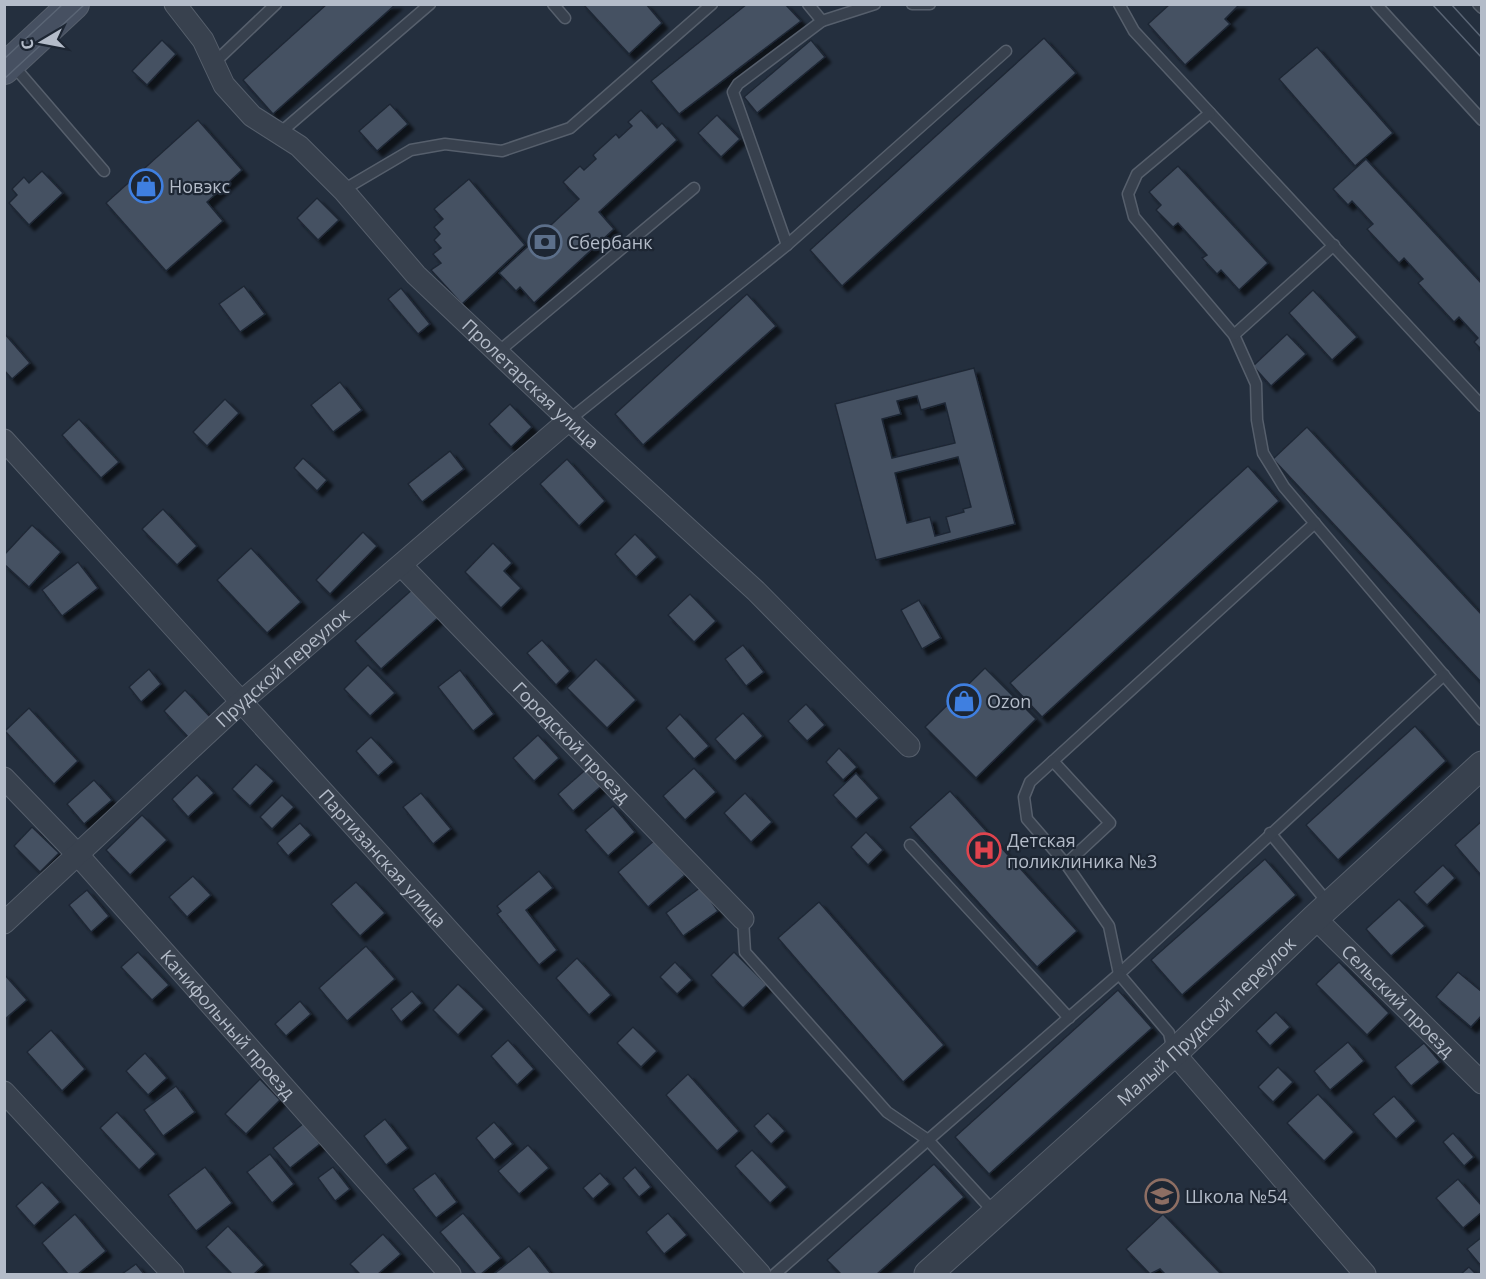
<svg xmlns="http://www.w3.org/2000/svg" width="1486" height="1279" font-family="'Open Sans',sans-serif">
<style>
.building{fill:#455162;stroke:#1f2835;stroke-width:1.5;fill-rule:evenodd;filter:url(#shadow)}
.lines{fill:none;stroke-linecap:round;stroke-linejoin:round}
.service-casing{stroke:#565f6c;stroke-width:13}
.minor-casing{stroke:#565f6c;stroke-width:23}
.tertiary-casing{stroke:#565f6c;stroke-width:29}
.secondary-casing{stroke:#565f6c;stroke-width:32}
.service{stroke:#38414e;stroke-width:10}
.minor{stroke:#38414e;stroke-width:21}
.tertiary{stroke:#38414e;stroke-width:27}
.secondary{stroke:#465061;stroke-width:30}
.tram{stroke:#5a6575;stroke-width:1.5}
.labels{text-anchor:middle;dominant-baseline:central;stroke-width:4.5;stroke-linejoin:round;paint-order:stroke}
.poi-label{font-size:18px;fill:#b4bcc9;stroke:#1d2633;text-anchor:start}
.street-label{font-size:18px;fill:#b4bcc9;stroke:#1d2633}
</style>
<defs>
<filter id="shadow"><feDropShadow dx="5.5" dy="5.5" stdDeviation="1.5" flood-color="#0009"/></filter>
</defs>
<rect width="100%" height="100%" fill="#242f3e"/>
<g class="building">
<polygon points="327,4 396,4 273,114 243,80"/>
<polygon points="583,4 646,4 662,23 629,54"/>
<polygon points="747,4 785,4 801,21 679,114 651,81"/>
<polygon points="1170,4 1240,4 1225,19 1230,24 1185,65 1148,24"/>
<polygon points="1044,38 1076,73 842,286 810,250"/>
<polygon points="162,40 176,54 147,85 132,71"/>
<polygon points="811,40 825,57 757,113 744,97"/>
<polygon points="1317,47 1393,133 1355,166 1279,79"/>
<polygon points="390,104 408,124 377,151 359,131"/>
<polygon points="641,110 657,128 662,123 677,140 599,212 614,229 534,303 520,287 516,291 499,273 579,199 563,182 580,166 584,170 596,159 593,155 616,134 619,138 632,126 628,122"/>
<polygon points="717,115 740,139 721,157 698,133"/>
<polygon points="198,120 242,170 207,202 223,221 166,271 106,203"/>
<polygon points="1366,159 1482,284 1482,350 1474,342 1478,338 1459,317 1454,322 1418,283 1423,279 1404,258 1399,263 1367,229 1373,224 1352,201 1348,205 1333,189"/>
<polygon points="1178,166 1268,263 1239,290 1221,270 1217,274 1202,258 1207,255 1178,223 1173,227 1156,210 1161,205 1149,192"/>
<polygon points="42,171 63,193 29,225 9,203 17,195 12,189 24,177 29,183"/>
<polygon points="469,179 525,245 462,304 431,270 441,263 433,254 441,248 434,240 440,234 434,227 443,219 434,209"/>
<polygon points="317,198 339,220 318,240 297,218"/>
<polygon points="244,286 265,314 240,332 219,304"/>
<polygon points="401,288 430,324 418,334 388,299"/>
<polygon points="1313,290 1357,337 1332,360 1289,313"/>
<polygon points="747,294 776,326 643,445 615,414"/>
<polygon points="4,333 30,363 12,379 4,370"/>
<polygon points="1287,334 1306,354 1271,386 1253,366"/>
<path d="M974,368L1015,524L876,560L835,404ZM917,396L921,410L945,403L955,443L892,458L882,419L901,414L897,401ZM958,457L971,507L963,509L964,512L946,517L950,532L935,536L930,517L907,523L895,473Z"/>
<polygon points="340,382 362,410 333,432 311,405"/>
<polygon points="225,399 239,413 207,446 193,432"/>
<polygon points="510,404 532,427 511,447 489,424"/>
<polygon points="79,419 119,462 101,478 62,435"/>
<polygon points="1307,427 1482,615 1482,683 1273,459"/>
<polygon points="450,451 464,469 422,502 408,484"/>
<polygon points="303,458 327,480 317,491 294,468"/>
<polygon points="567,459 605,501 579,526 540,484"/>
<polygon points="1248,466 1279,501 1042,717 1010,683"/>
<polygon points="163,509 197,546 177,565 142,529"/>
<polygon points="32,525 61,552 29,587 4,564 4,555"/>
<polygon points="363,532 377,546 330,594 316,580"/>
<polygon points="635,534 657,557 636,577 615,554"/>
<polygon points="493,543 512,563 504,571 521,588 501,608 465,572"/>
<polygon points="251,548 301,602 267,633 217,580"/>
<polygon points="78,562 98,588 62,616 42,590"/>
<polygon points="415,587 440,616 381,669 355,641"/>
<polygon points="690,594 716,621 694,642 668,615"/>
<polygon points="919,600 941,638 922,649 901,610"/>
<polygon points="542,640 570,671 556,685 527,653"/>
<polygon points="743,645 764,672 746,686 725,659"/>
<polygon points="596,659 636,700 607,728 567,688"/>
<polygon points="368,665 395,693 370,716 344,689"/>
<polygon points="985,668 1036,719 976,778 925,727"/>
<polygon points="149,669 161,684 141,702 129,687"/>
<polygon points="460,670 494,714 473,731 438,687"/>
<polygon points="185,690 212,719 190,739 164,711"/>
<polygon points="806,704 825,725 807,741 788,721"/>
<polygon points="29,708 78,761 54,784 5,731"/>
<polygon points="743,713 763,736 735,761 715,739"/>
<polygon points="680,714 709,746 694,759 666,728"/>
<polygon points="1415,726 1446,761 1338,860 1306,825"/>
<polygon points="538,735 559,758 534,781 513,758"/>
<polygon points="371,737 394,762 378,776 356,751"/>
<polygon points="839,748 857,767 843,780 826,762"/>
<polygon points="256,764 274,781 250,806 232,789"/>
<polygon points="591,765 606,782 573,811 558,794"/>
<polygon points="694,768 716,792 685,820 663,796"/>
<polygon points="856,773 879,798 856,819 833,795"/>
<polygon points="197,775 214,793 188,817 172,799"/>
<polygon points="94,780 112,800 84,824 67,804"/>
<polygon points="950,791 1077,931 1037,967 910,827"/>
<polygon points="421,793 451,829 433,844 403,807"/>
<polygon points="745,793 772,822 751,842 724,813"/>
<polygon points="282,795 294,807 272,829 260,817"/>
<polygon points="613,806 635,832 608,856 585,830"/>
<polygon points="142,815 167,840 130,875 106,850"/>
<polygon points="1482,821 1482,875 1481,875 1455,845"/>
<polygon points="300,823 311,835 288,856 277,843"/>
<polygon points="32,827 59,853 40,872 14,846"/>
<polygon points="866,832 883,850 868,865 851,847"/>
<polygon points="655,840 685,875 648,907 618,872"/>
<polygon points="1265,859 1296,895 1182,995 1151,960"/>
<polygon points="1443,865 1455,878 1427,905 1414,892"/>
<polygon points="539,871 553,888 526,910 557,950 539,965 497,914 501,911 497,906"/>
<polygon points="193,876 211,895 187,917 169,897"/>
<polygon points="356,882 385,913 360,936 331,904"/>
<polygon points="701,887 718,911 683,936 666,913"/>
<polygon points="87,890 109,916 91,932 69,905"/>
<polygon points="1399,899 1425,926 1391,956 1366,929"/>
<polygon points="819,902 944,1045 903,1082 778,938"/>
<polygon points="366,946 395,979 347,1021 319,988"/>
<polygon points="138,952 169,985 152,1000 121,967"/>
<polygon points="734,952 767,985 743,1008 711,975"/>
<polygon points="577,958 611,995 589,1015 556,978"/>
<polygon points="675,962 692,980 677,994 660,977"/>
<polygon points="1339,962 1389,1013 1367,1035 1316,984"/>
<polygon points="1458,972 1482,992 1482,1015 1471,1027 1436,997"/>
<polygon points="4,974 27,1000 4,1020"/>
<polygon points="458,984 484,1009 458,1035 433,1010"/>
<polygon points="1118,990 1152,1028 989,1174 955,1137"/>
<polygon points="412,991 422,1003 401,1022 391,1009"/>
<polygon points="300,1001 311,1014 286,1036 275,1024"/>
<polygon points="1276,1012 1290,1027 1270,1046 1256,1031"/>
<polygon points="633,1027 657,1051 641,1067 617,1043"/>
<polygon points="51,1030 85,1069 62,1091 27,1052"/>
<polygon points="508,1040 534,1069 517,1085 491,1056"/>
<polygon points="1348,1042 1364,1061 1330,1090 1314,1071"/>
<polygon points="1424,1043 1440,1062 1411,1086 1395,1067"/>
<polygon points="145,1053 167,1078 148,1095 126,1071"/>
<polygon points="1278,1067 1293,1082 1273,1102 1258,1087"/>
<polygon points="688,1074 739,1131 717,1151 666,1095"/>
<polygon points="260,1079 280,1100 246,1134 225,1114"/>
<polygon points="176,1086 195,1112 163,1136 144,1110"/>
<polygon points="1318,1094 1354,1132 1324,1161 1287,1123"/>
<polygon points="1394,1096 1416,1121 1396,1139 1373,1114"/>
<polygon points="117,1112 156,1154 139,1170 100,1128"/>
<polygon points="768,1113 785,1131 771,1144 754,1126"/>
<polygon points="385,1119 408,1148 386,1165 364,1136"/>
<polygon points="494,1122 513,1144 494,1160 476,1138"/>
<polygon points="304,1123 320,1144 290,1168 273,1148"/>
<polygon points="1453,1133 1474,1157 1464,1166 1443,1142"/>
<polygon points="528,1145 549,1168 519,1194 498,1171"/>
<polygon points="752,1150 787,1187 770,1203 735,1166"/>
<polygon points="270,1154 294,1184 272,1203 247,1172"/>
<polygon points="934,1164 964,1197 877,1274 841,1274 827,1260"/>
<polygon points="205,1167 232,1203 196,1231 168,1195"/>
<polygon points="333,1167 350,1189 335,1201 318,1178"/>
<polygon points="635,1167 651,1187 639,1197 623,1178"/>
<polygon points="435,1173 457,1202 436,1218 413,1189"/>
<polygon points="600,1173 610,1184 593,1199 583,1188"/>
<polygon points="1458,1179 1482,1206 1482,1212 1463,1228 1436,1198"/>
<polygon points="42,1182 60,1202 34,1226 16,1206"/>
<polygon points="463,1213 501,1258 481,1274 476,1274 440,1232"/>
<polygon points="668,1213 687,1235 664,1254 646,1232"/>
<polygon points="75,1214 106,1251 78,1274 68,1274 42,1243"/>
<polygon points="1163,1214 1221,1274 1165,1274 1160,1269 1150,1274 1126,1249"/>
<polygon points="228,1226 264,1265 254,1274 232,1274 206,1247"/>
<polygon points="383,1234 401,1254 378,1274 360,1274 350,1264"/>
<polygon points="1482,1237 1482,1267 1467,1249"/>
<polygon points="529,1246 551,1274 494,1274"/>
<polygon points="136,1264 144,1274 122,1274"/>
<polygon points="1469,1267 1476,1274 1461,1274"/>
</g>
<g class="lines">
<g class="service-casing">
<g id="service">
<polyline points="553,4 565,18"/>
<polyline points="808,4 822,21 875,4"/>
<polyline points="912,4 930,4"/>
<polyline points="1119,4 1134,31 1482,406"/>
<polyline points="1376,4 1482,120"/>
<polyline points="1478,4 1482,8"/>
<polyline points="214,63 276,4"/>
<polyline points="12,64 104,171"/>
<polyline points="1210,113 1137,174 1128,194 1134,217 1234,335 1256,384 1257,420 1263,453 1284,487 1482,720"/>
<polyline points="281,132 430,4"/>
<polyline points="343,190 411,150 445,144 502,151 570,128 712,4"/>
<polyline points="787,245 733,92 738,84 822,21"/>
<polyline points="1234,335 1334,245"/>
<polyline points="498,352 694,188"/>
<polyline points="569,420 787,245 1006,51"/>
<polyline points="1053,761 1315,523"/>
<polyline points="1270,833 1329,904"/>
<polyline points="910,845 1069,1018"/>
<polyline points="1066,864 1110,823 1053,761 1030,782 1024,797 1027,819 1066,864 1109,926 1119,974"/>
<polyline points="743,919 745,952 887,1112 928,1140 775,1274"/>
<polyline points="1119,974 1444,675"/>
<polyline points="994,1212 928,1140 1119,974 1169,1033 1173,1051"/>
</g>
</g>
<g class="minor-casing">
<g id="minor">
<path id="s1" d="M175,4L203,40L224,85L252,116L299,146L343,190L416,275L569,420L756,591L909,746"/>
<path id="s2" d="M4,440L760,1274"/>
<path id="s3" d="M401,565L743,919"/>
<path id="s4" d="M4,778L78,855L450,1274"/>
<path id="s5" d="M1315,918L1482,1083"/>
<path id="s6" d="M4,923L241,702L569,420"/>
<polyline points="1174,1053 1365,1274"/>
<polyline points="4,1092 173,1274"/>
</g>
</g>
<g class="tertiary-casing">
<g id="tertiary">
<path id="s7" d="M928,1274L1174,1053L1315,918L1482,765"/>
</g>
</g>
<g class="secondary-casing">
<polyline id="secondary" points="4,69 74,4"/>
</g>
<use href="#service" class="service"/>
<use href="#minor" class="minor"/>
<use href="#tertiary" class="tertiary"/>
<use href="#secondary" class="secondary"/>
<g class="tram">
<polyline points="1432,4 1482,58"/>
<polyline points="1451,4 1482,38"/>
<polyline points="4,59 63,4"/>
<polyline points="4,79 85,4"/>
</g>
</g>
<defs>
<g id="shop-ring" transform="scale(1.725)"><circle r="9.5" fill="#1d2633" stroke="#3f7fe0" stroke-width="1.5"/><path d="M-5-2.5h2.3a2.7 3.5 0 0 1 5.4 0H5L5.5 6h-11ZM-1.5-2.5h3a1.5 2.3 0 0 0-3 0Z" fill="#3f7fe0"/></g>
<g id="bank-ring" transform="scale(1.725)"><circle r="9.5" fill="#1d2633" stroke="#5c6f8a" stroke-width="1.5"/><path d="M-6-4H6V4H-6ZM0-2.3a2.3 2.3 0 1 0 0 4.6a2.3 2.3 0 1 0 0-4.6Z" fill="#5c6f8a"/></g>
<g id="hospital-ring" transform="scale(1.725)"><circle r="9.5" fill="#1d2633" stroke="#e0444e" stroke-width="1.5"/><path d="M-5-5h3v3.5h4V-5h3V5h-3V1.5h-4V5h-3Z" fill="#e0444e"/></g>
<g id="school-ring" transform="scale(1.725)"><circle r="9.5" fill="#1d2633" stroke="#8d6e63" stroke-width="1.5"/><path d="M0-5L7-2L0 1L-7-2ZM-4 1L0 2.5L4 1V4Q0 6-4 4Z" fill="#8d6e63"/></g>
</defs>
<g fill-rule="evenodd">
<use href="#shop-ring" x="146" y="186"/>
<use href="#bank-ring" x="545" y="242"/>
<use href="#shop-ring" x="964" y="701"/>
<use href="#hospital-ring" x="984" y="850"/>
<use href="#school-ring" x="1162" y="1196"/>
</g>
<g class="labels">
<g class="poi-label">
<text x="169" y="186">Новэкс</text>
<text x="568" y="242">Сбербанк</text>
<text x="987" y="701">Ozon</text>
<text x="1007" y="840">Детская<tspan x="1007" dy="21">поликлиника №3</tspan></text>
<text x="1185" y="1196">Школа №54</text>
</g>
<g class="street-label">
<text stroke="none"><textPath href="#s1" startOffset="525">Пролетарская улица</textPath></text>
<text stroke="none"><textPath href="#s6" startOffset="378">Прудской переулок</textPath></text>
<text stroke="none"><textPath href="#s3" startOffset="246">Городской проезд</textPath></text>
<text stroke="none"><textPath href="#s2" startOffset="564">Партизанская улица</textPath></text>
<text stroke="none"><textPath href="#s5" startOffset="117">Сельский проезд</textPath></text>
<text stroke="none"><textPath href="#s7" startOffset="376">Малый Прудской переулок</textPath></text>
<text stroke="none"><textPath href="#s4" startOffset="333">Канифольный проезд</textPath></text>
</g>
</g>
<rect width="1486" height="1279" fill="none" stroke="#b4bcc9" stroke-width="12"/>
<g transform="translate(42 42) rotate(260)" stroke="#1d2633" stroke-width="4.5" paint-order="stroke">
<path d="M0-4.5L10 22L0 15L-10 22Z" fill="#b4bcc9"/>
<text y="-9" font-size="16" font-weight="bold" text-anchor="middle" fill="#b4bcc9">С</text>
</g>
</svg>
